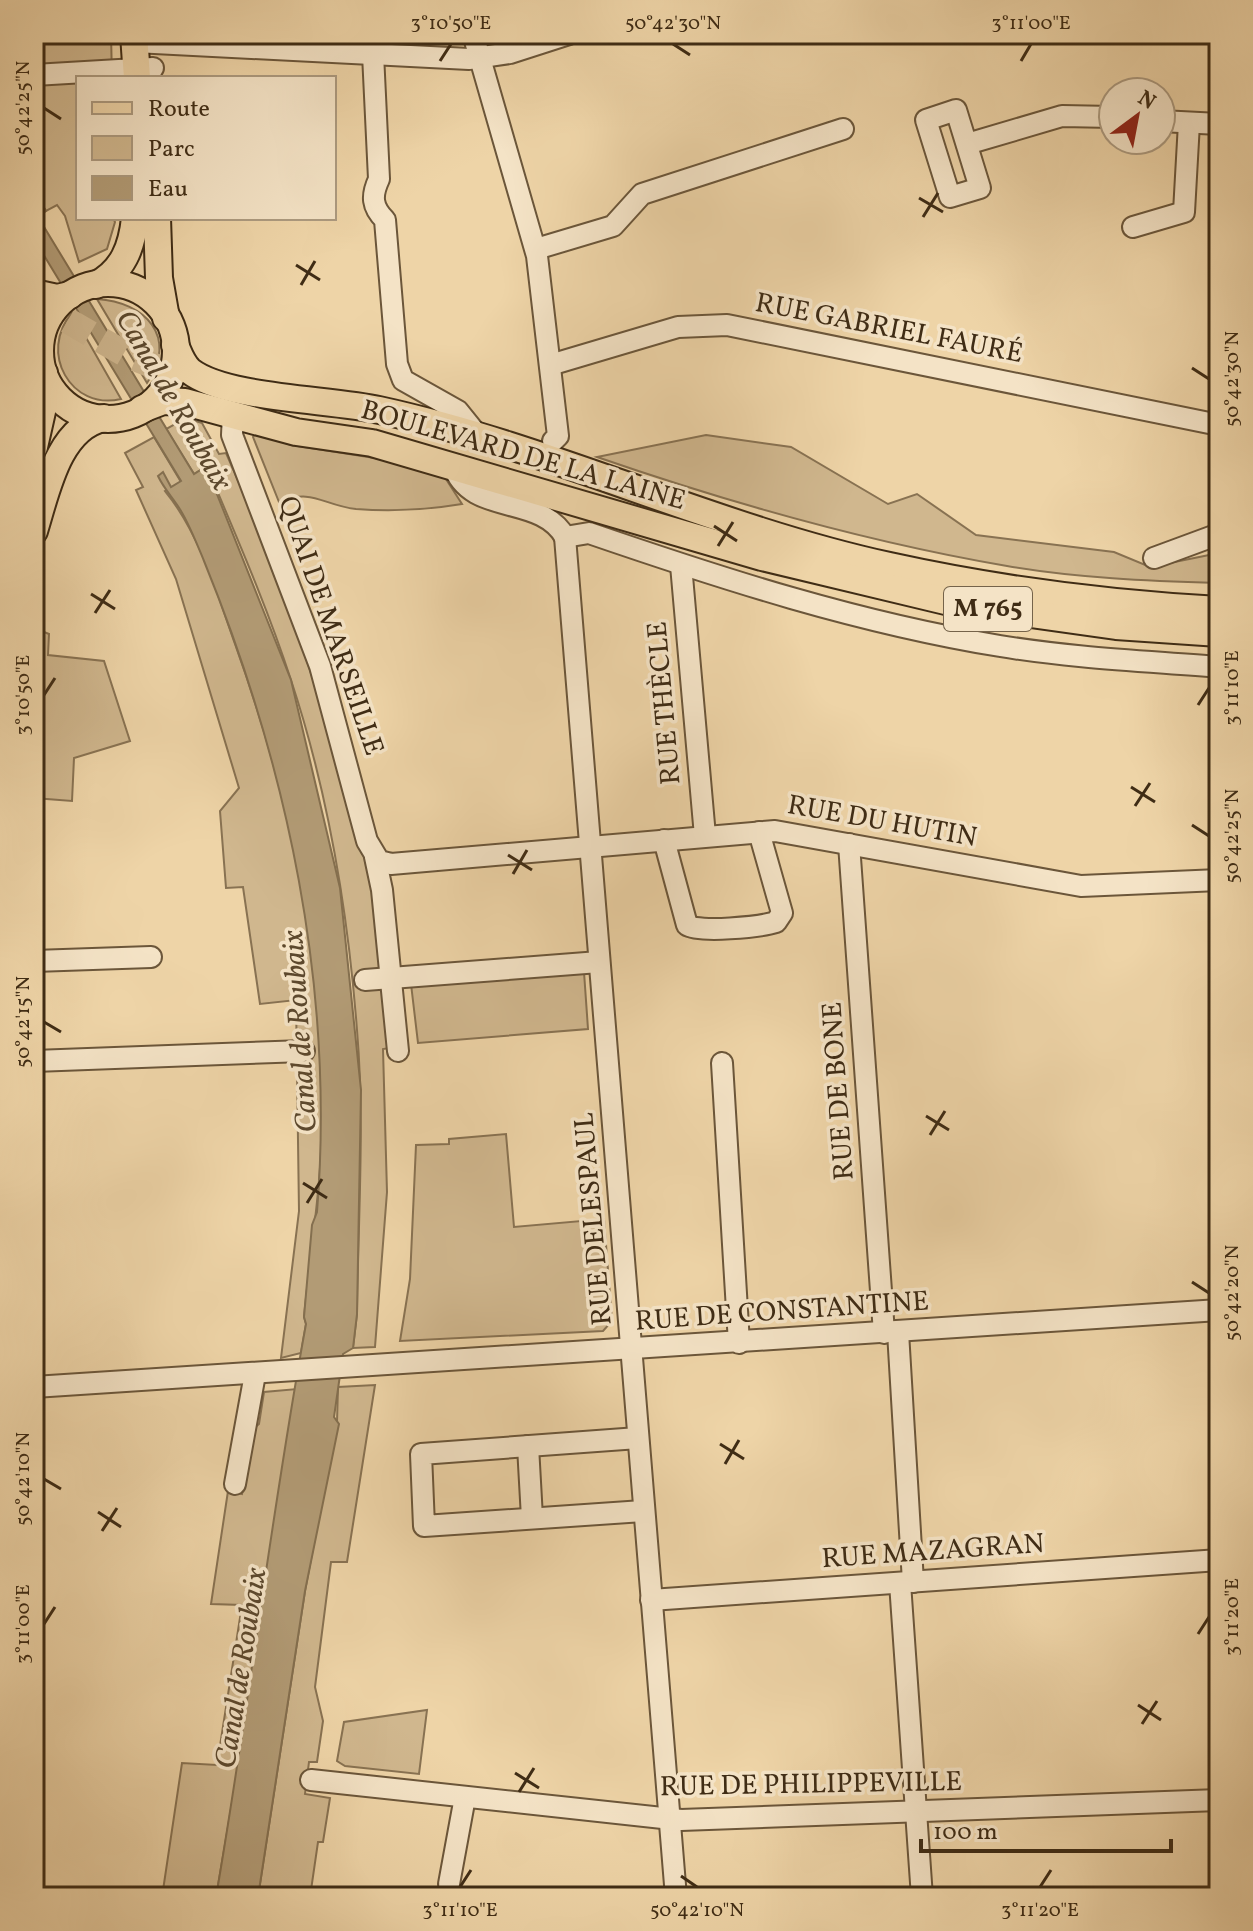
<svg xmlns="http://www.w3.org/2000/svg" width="1253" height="1931" font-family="Vollkorn,serif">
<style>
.green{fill:#d0b78e;stroke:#887252;stroke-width:2}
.water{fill:#b29b75;stroke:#846f4f;stroke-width:2}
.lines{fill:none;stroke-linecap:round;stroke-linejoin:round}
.major-tunnel{stroke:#cbb28a;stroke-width:26;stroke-dasharray:26 13;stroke-linecap:butt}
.minor-casing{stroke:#6b563a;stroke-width:24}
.major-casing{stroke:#3f2c15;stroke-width:30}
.minor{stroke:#f4e3c6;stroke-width:20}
.major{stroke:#eed4a7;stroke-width:26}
.ticks{fill:none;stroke:#3f2c15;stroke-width:3}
.labels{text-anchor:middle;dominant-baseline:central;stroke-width:7;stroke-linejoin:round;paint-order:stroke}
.shield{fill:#f4e3c6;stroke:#75634a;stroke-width:2}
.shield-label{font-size:26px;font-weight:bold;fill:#3f2c15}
.street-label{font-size:28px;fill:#3f2c15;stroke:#f4e3c6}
.water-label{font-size:30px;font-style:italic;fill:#5c482d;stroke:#f4e3c6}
.neatline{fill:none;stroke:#3f2c15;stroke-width:3}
.ticks-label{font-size:20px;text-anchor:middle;fill:#3f2c15}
</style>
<rect width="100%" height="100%" fill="#eed4a7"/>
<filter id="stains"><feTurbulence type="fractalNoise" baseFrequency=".0025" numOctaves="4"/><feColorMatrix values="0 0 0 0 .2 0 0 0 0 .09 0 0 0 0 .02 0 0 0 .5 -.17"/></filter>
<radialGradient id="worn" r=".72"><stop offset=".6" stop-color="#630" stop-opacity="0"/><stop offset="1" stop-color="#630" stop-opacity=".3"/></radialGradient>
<g class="green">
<polygon points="34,34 111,34 112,78 78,78 78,218 113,218 115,222 107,249 79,262 65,216 57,205 46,211 34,192"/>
<path d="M97,299C145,302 179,337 147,383Z"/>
<path d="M72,313L121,399C71,411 38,352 72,313Z"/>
<path d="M186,418L202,423L219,454L226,453C284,583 329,716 362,854H367L396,1047L383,1049L387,1192L375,1347L353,1348L357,1314C358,1219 365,1124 357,1030C348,912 328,792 291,680C266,603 233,529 202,455V469L194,474L166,429Z"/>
<path d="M256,433L291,445L381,459L444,476L462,504C426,510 394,512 356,509C322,505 313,488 279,502L253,437Z"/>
<path d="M706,435L791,447L888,504L917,494L976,535L1114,552L1150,567L1219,553V583C1149,581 1076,578 1007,566C867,542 730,503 597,457Z"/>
<path d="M154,437L181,482L165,491C200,534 217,593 235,644C290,797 325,962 322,1125C321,1190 310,1253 304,1317L306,1324L301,1353L281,1358L299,1211L296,1000L260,1004L243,887L226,888L220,811L239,788L176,579L136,490L143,487L125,453Z"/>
<polygon points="34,628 49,634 48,655 104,661 130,741 74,758 72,801 34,798"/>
<polygon points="584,972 588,1029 418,1043 411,984"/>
<polygon points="506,1134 514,1227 604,1219 612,1321 603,1331 400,1341 410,1279 416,1145 449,1144 449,1139"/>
<polygon points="375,1385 347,1562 331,1562 315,1687 323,1721 317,1762 309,1762 305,1794 330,1798 323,1842 318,1842 310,1897 258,1897 305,1591 337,1422 338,1387"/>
<path d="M297,1389C283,1453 277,1517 267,1582C252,1687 234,1792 216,1897H162L182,1763L217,1765L242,1605L211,1604L228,1491L242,1494L253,1429L259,1424L264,1392Z"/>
<polygon points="427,1710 419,1774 345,1766 337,1761 344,1722"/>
</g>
<path class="water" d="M34,192L46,211L38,217L194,474L202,469L196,458L201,454L291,680L340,888L361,1090L357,1314L353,1348L343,1354L334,1417L339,1424L305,1591L258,1897H216C249,1706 271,1514 306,1324L304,1317L312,1225L317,1212C335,989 288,767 204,561C197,544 190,526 181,511C174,499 164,489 158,476L163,472L171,487L181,481L34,239Z"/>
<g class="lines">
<polyline class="major-tunnel" points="34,301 125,354 210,389"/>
<g class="minor-casing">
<g id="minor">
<polyline points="473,34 537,256 558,436 553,441"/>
<polyline points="135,42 469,59 510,53 569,34"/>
<path d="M373,54L379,179C371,196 372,207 385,220L397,364L403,380L458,411L479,437"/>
<polyline points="34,75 153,68"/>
<polygon points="956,110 980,188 950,197 926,120"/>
<polyline points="1161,121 1219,124"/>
<polyline points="967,144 1062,116 1113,117"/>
<polyline points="1133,227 1184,212 1189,123"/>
<polyline points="536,249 613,226 642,194 843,129"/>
<polyline points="550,365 678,327 727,325 1219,425"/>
<polyline points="233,414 232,435 320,666 367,841 379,861 391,864 775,831 1081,886 1219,880"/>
<path d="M453,465C470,517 540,493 565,537"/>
<polyline points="565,537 676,1897"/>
<path d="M565,537L589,533C723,579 859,623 1000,646C1073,658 1146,661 1219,667"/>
<polyline points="1154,558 1219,534"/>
<polyline points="681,565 705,836"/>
<path d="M664,840L687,925C699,933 760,927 776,922L782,913L759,832"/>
<polyline points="849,844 884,1333"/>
<polyline points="375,857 382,890 398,1051"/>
<polyline points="34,961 151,957"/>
<polyline points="365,980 599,962"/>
<polyline points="34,1061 304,1051"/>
<polyline points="722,1063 739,1343"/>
<polyline points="898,1332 913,1582"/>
<polyline points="34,1387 1219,1310"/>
<polyline points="638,1438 421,1454 424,1526 643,1511"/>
<polyline points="528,1446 532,1518"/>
<polyline points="235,1484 255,1374"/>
<polyline points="900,1583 922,1897"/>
<polyline points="651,1600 1219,1560"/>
<polyline points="311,1780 681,1820 1219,1800"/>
<polyline points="449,1884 465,1797"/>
</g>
</g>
<g class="major-casing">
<g id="major">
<polyline points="134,34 137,78"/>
<polyline points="157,218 159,278 166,318"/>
<circle cx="108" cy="351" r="68"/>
<path d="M96,285C123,271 132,247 135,218"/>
<polyline points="34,293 57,298 70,295"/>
<path d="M175,345C179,354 182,364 190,371C226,399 331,399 379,410C553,448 715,528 889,566C998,590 1108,604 1219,610"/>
<polyline points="142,409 163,401 185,402 296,432 372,443 762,557 954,603 1116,626 1219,633"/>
<polyline points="34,447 43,407 44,373"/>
<path d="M34,531C46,493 58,427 104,418"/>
</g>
</g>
<use href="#minor" class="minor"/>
<use href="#major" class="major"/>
</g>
<path class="ticks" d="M673,44L690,55M440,61L451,44M1021,61L1031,44M44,108L61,119M919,198L943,212M923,217L938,193M296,265L320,280M301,285L315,261M1192,368L1209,379M714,526L737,541M718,546L733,522M91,594L115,609M95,613L110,590M44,695L55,678M1198,705L1209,688M1131,787L1155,802M1135,806L1150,783M1192,825L1209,836M508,855L532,870M513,874L527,850M44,1022L61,1032M926,1116L949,1130M930,1135L945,1111M303,1183L327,1198M307,1203L322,1179M1192,1282L1209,1293M720,1444L744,1459M725,1464L739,1440M44,1479L61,1489M98,1512L121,1527M102,1531L117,1508M44,1624L55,1607M1198,1634L1209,1617M1138,1705L1161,1720M1142,1724L1157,1701M515,1773L539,1788M519,1792L534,1768M681,1876L697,1887M460,1887L471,1870M1040,1887L1051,1870"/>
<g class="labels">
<rect class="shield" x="944" y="587" width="88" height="44" rx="6"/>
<g class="shield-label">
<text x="988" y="609">M 765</text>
</g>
<g class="street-label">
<text transform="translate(889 329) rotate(11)">RUE GABRIEL FAURÉ</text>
<text transform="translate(523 456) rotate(16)">BOULEVARD DE LA LAINE</text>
<text transform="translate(330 626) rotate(71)">QUAI DE MARSEILLE</text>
<text transform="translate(665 703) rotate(-95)">RUE THÈCLE</text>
<text transform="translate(882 822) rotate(10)">RUE DU HUTIN</text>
<text transform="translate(839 1091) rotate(-94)">RUE DE BONE</text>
<text transform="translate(594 1219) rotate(-95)">RUE DELESPAUL</text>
<text transform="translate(782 1312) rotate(-4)">RUE DE CONSTANTINE</text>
<text transform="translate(933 1552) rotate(-4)">RUE MAZAGRAN</text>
<text transform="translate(811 1785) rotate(-1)">RUE DE PHILIPPEVILLE</text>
</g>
<g class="water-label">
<text transform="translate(173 401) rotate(60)">Canal de Roubaix</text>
<text transform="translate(301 1031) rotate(-94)">Canal de Roubaix</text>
<text transform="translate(242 1668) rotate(-81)">Canal de Roubaix</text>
</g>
</g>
<rect width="1253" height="1931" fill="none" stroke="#eed4a7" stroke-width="88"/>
<rect x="76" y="76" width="260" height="144" fill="#f4e3c6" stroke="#ac9a7f" stroke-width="2"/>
<rect x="92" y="102" width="40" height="12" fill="#eed4a7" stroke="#ac9a7f" stroke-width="2"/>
<text x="148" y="116" font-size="24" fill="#3f2c15">Route</text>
<rect x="92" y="136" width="40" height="24" fill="#d0b78e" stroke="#ac9a7f" stroke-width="2"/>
<text x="148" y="156" font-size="24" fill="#3f2c15">Parc</text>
<rect x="92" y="176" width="40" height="24" fill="#b29b75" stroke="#ac9a7f" stroke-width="2"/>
<text x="148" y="196" font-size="24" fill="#3f2c15">Eau</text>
<g transform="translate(1137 116) rotate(32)"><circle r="38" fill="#f4e3c6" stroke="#ac9a7f" stroke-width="2"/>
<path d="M0-6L14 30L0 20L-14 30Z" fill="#8f2418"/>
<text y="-12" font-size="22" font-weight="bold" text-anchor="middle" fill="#3f2c15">N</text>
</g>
<path d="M921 1839v12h250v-12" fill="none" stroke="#3f2c15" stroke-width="4"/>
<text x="933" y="1839" font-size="24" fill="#3f2c15" stroke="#f4e3c6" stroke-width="6" paint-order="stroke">100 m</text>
<rect x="44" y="44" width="1165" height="1843" class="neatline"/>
<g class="ticks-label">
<text x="451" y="29">3°10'50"E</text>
<text x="673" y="29">50°42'30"N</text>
<text x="1031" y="29">3°11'00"E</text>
<text transform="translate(22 108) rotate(-90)" y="7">50°42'25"N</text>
<text transform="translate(1231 379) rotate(-90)" y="7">50°42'30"N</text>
<text transform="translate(1231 688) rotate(-90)" y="7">3°11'10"E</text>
<text transform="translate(22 695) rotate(-90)" y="7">3°10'50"E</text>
<text transform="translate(1231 836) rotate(-90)" y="7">50°42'25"N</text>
<text transform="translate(22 1022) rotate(-90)" y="7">50°42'15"N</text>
<text transform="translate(1231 1293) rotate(-90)" y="7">50°42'20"N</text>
<text transform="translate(22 1479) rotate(-90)" y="7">50°42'10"N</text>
<text transform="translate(1231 1617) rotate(-90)" y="7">3°11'20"E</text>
<text transform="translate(22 1624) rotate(-90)" y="7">3°11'00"E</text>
<text x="460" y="1916">3°11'10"E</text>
<text x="697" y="1916">50°42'10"N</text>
<text x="1040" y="1916">3°11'20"E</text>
</g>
<rect width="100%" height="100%" filter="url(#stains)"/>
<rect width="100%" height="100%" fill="url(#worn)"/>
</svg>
